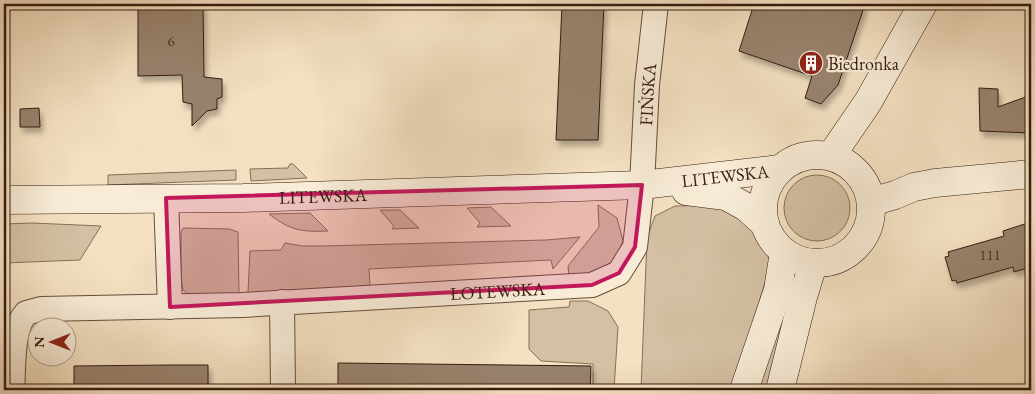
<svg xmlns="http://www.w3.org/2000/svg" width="1035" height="394" font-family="'EB Garamond',serif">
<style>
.green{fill:#d4c0a4;stroke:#846e5a}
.building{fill:#98826d;stroke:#351c10;filter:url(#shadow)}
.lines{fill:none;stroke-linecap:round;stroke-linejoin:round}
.street-casing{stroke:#654d3c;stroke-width:26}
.secondary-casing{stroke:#351c10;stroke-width:29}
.street{stroke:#f8ecd7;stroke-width:24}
.secondary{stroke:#f8ecd7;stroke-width:28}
.marked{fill:#c2185b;fill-opacity:0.2;stroke:#c2185b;stroke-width:4;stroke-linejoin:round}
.labels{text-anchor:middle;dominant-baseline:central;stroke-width:4.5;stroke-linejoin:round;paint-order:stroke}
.number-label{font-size:15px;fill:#4e3627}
.poi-label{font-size:18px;fill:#351c10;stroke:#f8ecd7;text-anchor:start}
.street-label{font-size:18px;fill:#351c10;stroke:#f8ecd7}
</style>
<defs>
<filter id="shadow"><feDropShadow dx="3" dy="5.5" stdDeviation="2.5" flood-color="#0004"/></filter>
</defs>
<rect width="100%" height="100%" fill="#f4e1c2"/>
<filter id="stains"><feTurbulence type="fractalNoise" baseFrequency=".004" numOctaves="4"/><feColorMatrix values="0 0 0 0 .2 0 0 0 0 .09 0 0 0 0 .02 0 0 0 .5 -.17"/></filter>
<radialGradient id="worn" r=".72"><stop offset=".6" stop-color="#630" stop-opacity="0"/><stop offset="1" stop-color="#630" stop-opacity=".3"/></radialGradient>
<g class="green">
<polygon points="290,164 293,164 307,178 251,181 250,169 288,168"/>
<polygon points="236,170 236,180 108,185 108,175"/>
<circle cx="817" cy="208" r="33"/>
<polygon points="598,205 617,218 623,241 614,262 596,274 569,277 568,266 599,227"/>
<polygon points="718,205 758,229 771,263 732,390 641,390 647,238 655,216 675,206"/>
<polygon points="491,207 511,226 477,227 480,223 467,208"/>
<polygon points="380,210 400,210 419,228 392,229 394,226"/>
<path d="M310,213L328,231C302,232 291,231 269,214Z"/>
<polygon points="32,223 101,226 80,260 4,263 4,224"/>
<polygon points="183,228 229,229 238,232 239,295 188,294 183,290 181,278 181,233"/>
<polygon points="580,237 553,269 551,260 369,269 370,286 248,293 250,251 281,250 285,243 302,246 322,246 546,240"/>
<polygon points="791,265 800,270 771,390 758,390"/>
<polygon points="570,301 588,301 608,311 618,327 614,390 593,390 593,364 541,361 529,349 529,310 569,307"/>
</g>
<g class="building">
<polygon points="138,4 203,4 204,77 222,79 222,97 217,99 217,109 207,111 192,126 192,104 183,102 182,75 138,76"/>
<polygon points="562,4 604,4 598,140 556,140"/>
<polygon points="754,4 865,4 838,85 821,104 805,98 812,76 739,51"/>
<polygon points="979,88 998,89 998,107 1031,95 1031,133 980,131"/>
<polygon points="39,108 40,127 20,127 20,109"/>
<polygon points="1031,222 1031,267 1014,272 1013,267 957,283 956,280 952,281 945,257 949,256 948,252 1004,236 1003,231"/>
<polygon points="338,363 591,366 590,390 338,390"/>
<polygon points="170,365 208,365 208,390 74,390 74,366"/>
</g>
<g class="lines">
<g class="street-casing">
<g id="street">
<polyline points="166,198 170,307"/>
<polyline points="282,302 283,390"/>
<path id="s1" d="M12,390C14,367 11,330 26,313L41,309L242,305L592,285L619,273L635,247L642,185L647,85L656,4"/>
</g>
</g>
<g class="secondary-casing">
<g id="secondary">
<circle cx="817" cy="209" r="54"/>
<polyline points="831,156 868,102 923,4"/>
<polyline points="686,191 726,196 746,207 765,224"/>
<path id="s2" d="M4,200L243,198L642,185L780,169"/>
<polyline points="871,202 895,195 914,187 935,183 1031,174"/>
<polyline points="744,390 778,290 784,252"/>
<polyline points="780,390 803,297 813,264"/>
</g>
</g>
<use href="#street" class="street"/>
<use href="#secondary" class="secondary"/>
</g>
<path class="marked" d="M642,185L635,247L619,273L592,285L170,307L166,198Z"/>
<defs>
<g id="building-disc" transform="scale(1.25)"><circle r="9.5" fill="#8f2418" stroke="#f8ecd7"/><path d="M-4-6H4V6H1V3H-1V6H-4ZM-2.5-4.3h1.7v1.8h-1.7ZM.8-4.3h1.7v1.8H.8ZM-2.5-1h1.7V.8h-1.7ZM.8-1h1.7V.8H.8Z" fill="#fff"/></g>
</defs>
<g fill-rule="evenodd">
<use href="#building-disc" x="811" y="63"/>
</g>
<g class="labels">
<g class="number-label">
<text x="171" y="40">6</text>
<text x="990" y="254">111</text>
</g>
<g class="poi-label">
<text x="828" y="63">Biedronka</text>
</g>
<g class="street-label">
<text stroke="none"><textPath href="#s1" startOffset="860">FIŃSKA</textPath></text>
<text stroke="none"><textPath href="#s2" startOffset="722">LITEWSKA</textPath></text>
<text stroke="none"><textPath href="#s2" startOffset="319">LITEWSKA</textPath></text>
<text stroke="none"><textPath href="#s1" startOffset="552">ŁOTEWSKA</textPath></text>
</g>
</g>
<rect width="1035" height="394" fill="none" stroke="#f4e1c2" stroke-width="20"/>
<rect x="5" y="5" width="1025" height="384" fill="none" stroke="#351c10" stroke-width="2.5"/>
<rect x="10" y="10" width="1015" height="374" fill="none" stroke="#351c10"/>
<g transform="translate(52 342) rotate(270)"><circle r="24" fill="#f8ecd7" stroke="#aa9987"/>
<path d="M0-4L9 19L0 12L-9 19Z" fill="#8f2418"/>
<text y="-8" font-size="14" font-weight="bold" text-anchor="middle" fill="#351c10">N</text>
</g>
<rect width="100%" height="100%" filter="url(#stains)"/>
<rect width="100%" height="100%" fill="url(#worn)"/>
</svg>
